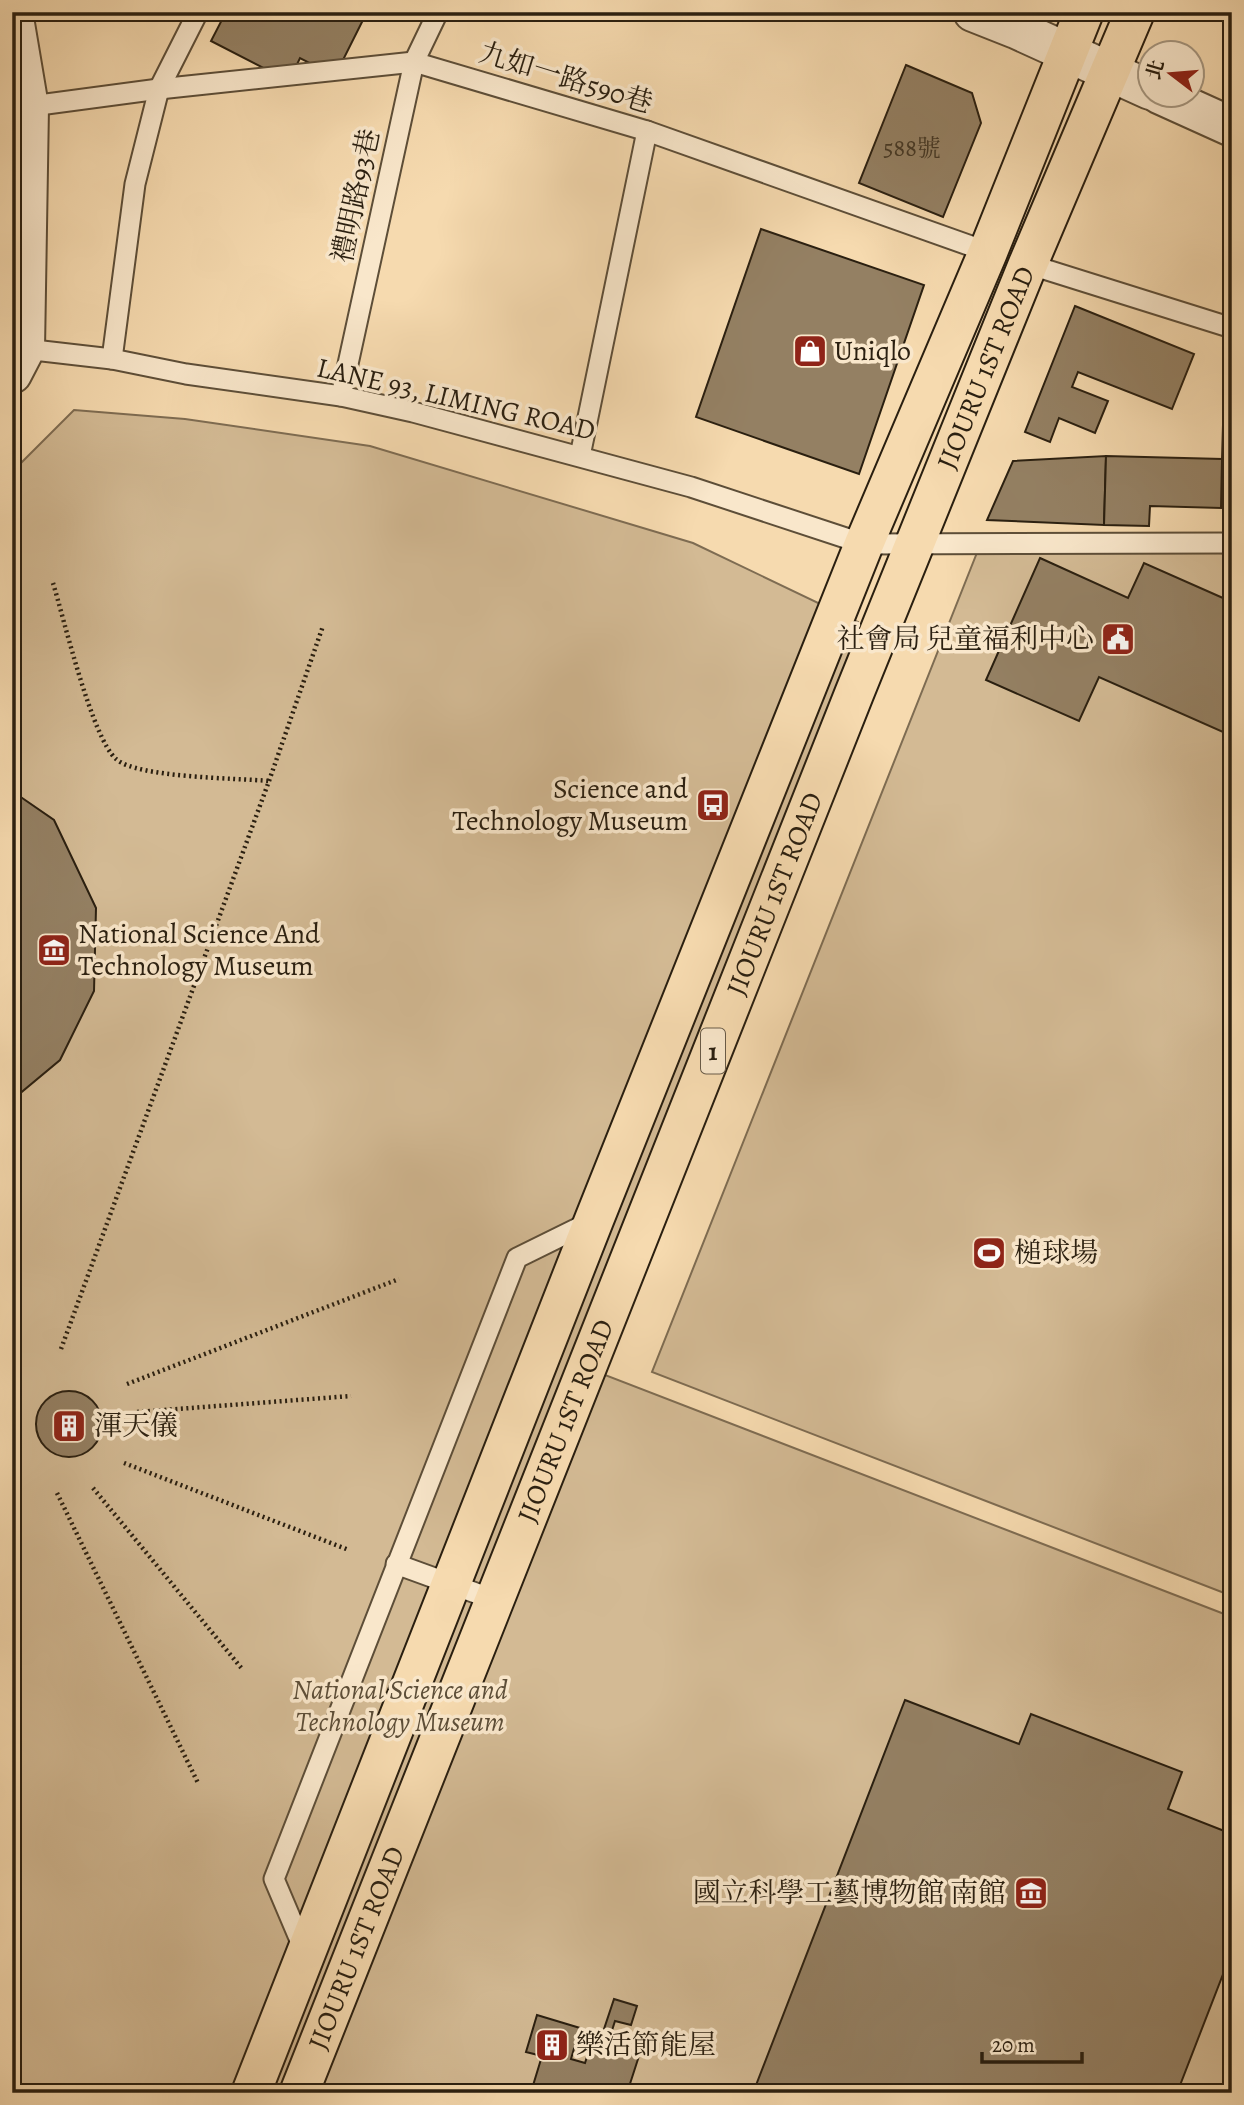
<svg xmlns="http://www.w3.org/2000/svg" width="1244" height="2105" font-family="Alegreya,'Noto Serif TC',serif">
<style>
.green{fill:#d3ba94;stroke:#7e6c52;stroke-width:2}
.building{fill:#948063;stroke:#2a1f10;stroke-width:2}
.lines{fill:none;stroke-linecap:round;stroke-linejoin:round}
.service-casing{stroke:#5d4e38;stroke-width:23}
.minor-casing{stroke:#5d4e38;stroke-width:42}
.tertiary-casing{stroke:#5d4e38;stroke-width:42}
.primary-casing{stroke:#2a1f10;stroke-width:42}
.path{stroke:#2a1f10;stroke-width:4.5;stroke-dasharray:2 3.5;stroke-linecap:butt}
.service{stroke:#f9e7cb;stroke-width:19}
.minor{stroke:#f9e7cb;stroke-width:38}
.tertiary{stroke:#f9e7cb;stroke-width:38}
.primary{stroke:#f6daaf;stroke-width:38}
.labels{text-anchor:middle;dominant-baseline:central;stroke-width:7;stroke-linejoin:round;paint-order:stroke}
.number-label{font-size:24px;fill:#443725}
.shield{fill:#f9e7cb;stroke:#685b48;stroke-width:2}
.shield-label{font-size:26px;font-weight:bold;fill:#2a1f10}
.street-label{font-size:28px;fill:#2a1f10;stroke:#f9e7cb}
.poi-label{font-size:28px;fill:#2a1f10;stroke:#f9e7cb;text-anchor:start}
.park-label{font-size:28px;font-style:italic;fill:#5d4e38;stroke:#f9e7cb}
</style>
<rect width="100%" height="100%" fill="#f6daaf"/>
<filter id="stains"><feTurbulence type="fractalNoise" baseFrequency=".00286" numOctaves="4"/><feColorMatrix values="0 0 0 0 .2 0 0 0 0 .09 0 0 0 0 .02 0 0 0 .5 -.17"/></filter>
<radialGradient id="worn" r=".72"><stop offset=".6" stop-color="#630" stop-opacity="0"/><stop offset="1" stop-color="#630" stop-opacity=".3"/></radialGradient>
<g class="green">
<polygon points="74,410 185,419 370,446 693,543 858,622 839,692 579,1365 1232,1617 1232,2093 12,2093 12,472"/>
<polygon points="984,535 1232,554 1232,1596 652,1372"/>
</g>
<g class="building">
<polygon points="226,12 367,12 335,76 300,58 289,81 211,41"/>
<polygon points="906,65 972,93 981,123 943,217 859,183"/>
<polygon points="761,229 924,285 859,474 696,417"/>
<polygon points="1075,306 1194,354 1172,409 1078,372 1072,387 1108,401 1095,433 1059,418 1050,442 1025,432"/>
<polygon points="1223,425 1232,425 1232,495 1221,494"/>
<polygon points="1106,456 1104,525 987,520 1013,461"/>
<polygon points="1106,456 1222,459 1221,508 1150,506 1149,526 1104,525"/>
<polygon points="1040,558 1128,598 1144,563 1232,602 1232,736 1099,677 1079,721 986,680"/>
<polygon points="12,791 54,820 96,908 94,991 60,1060 12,1100"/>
<circle cx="69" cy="1424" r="33"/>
<polygon points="905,1700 1019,1744 1031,1714 1182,1772 1168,1809 1232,1834 1232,1951 1177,2093 753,2093"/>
<polygon points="614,1999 637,2006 631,2025 615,2021 607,2046 639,2056 627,2093 531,2092 542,2056 526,2052 537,2015 580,2028 571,2059 585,2063 592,2041 599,2044"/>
</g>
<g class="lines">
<g class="service-casing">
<g id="service">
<polyline points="24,107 159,89 414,62 647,131 988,252"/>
<polyline points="1028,264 1232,328"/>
<polyline points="25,349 112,359 186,374 341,396 413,412 691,487 864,544 1232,543"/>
<polyline points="112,359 135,184 159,89 198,12"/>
<polyline points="341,396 414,62 438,12"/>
<polyline points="580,456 647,131"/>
<polyline points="396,1564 495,1600"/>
<polyline points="305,1952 274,1879 517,1258 590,1222"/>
</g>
</g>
<g class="minor-casing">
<g id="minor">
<polyline points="973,12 1016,29 1150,90"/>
<polyline points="1159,94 1232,127"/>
</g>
</g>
<g class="tertiary-casing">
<polyline id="tertiary" points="12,374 25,349 29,107 13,12"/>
</g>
<g class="primary-casing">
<g id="primary">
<polyline points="251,2093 594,1220 864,544 988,252 1084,12"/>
<path id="s1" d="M299,2093L854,694L1028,264L1135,12"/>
</g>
</g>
<g class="path">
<path d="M53,583C64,619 92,738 116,759C137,778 237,778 269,781"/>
<polyline points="61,1349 269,781 323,626"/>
<polyline points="12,1356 19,1365"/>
<polyline points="127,1384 399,1279"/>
<polyline points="137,1412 351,1396"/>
<polyline points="124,1463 349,1550"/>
<polyline points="93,1488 243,1670"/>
<polyline points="57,1493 198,1783"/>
</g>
<use href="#service" class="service"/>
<use href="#minor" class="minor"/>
<use href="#tertiary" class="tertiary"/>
<use href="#primary" class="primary"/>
</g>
<defs>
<g id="shop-square" transform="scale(1.75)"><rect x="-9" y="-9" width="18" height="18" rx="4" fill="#8f2418" stroke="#f9e7cb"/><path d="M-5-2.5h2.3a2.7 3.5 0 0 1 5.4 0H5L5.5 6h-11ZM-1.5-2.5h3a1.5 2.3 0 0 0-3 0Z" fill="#fff"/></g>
<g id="civic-square" transform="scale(1.75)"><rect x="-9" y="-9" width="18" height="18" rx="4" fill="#8f2418" stroke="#f9e7cb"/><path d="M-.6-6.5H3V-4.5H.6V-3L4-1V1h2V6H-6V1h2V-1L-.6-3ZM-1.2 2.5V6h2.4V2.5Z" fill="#fff"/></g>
<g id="bus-square" transform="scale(1.75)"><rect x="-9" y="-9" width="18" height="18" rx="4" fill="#8f2418" stroke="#f9e7cb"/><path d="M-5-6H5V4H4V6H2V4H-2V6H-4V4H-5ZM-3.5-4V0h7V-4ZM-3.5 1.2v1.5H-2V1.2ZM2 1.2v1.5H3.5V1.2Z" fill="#fff"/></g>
<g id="museum-square" transform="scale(1.75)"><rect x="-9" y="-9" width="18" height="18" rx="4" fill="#8f2418" stroke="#f9e7cb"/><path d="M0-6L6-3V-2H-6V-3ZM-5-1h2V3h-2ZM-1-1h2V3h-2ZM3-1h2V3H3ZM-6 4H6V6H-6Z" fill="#fff"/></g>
<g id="stadium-square" transform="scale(1.75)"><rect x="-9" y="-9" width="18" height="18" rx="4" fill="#8f2418" stroke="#f9e7cb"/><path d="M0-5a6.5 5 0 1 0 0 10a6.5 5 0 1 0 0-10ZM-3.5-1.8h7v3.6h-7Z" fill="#fff"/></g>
<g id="building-square" transform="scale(1.75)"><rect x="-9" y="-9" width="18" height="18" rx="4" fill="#8f2418" stroke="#f9e7cb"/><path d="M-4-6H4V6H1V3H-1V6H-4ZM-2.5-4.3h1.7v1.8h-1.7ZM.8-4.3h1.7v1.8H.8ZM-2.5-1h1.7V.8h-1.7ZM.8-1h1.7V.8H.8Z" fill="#fff"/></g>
</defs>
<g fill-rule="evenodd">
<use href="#shop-square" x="810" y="351"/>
<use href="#civic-square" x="1118" y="639"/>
<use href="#bus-square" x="713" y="805"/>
<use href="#museum-square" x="54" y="950"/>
<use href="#stadium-square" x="989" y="1253"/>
<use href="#building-square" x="69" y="1426"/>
<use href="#museum-square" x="1031" y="1893"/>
<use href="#building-square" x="552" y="2045"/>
</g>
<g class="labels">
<g class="number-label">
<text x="912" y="148">588號</text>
</g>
<rect class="shield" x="701" y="1028.5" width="24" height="45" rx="5"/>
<g class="shield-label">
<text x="713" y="1051">1</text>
</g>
<g class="street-label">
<text transform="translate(566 78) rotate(17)">九如一路590巷</text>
<text transform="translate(356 196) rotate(-78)">禮明路93巷</text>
<text stroke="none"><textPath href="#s1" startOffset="1857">JIOURU 1ST ROAD</textPath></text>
<text transform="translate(456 399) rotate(13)">LANE 93, LIMING ROAD</text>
<text stroke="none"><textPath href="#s1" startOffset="1290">JIOURU 1ST ROAD</textPath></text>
<text stroke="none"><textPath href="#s1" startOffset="723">JIOURU 1ST ROAD</textPath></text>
<text stroke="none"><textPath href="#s1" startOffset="156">JIOURU 1ST ROAD</textPath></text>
</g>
<g class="poi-label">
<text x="834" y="351">Uniqlo</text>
<text x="1094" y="639" text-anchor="end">社會局 兒童福利中心</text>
<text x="688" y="789" text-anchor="end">Science and<tspan x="688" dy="32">Technology Museum</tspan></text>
<text x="78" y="934">National Science And<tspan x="78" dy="32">Technology Museum</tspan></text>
<text x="1014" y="1253">槌球場</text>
<text x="94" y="1426">渾天儀</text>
<text x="1006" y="1893" text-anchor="end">國立科學工藝博物館 南館</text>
<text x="576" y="2045">樂活節能屋</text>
</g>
<g class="park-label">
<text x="400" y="1690">National Science and<tspan x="400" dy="32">Technology Museum</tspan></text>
</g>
</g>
<rect width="1244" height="2105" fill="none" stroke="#f6daaf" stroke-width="42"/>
<rect x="14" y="14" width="1216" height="2077" fill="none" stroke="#2a1f10" stroke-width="3.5"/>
<rect x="21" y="21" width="1202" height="2063" fill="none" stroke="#2a1f10" stroke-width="2"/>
<g transform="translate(1171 74) rotate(286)"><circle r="33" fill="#f9e7cb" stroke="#a69780" stroke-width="2"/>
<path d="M0-5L12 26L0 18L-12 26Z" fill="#8f2418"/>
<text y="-10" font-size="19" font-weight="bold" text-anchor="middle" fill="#2a1f10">北</text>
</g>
<path d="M982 2052v10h100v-10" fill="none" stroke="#2a1f10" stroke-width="3.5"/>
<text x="992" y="2052" font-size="21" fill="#2a1f10" stroke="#f9e7cb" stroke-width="5" paint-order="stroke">20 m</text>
<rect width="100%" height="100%" filter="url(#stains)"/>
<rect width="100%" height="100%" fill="url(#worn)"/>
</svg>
